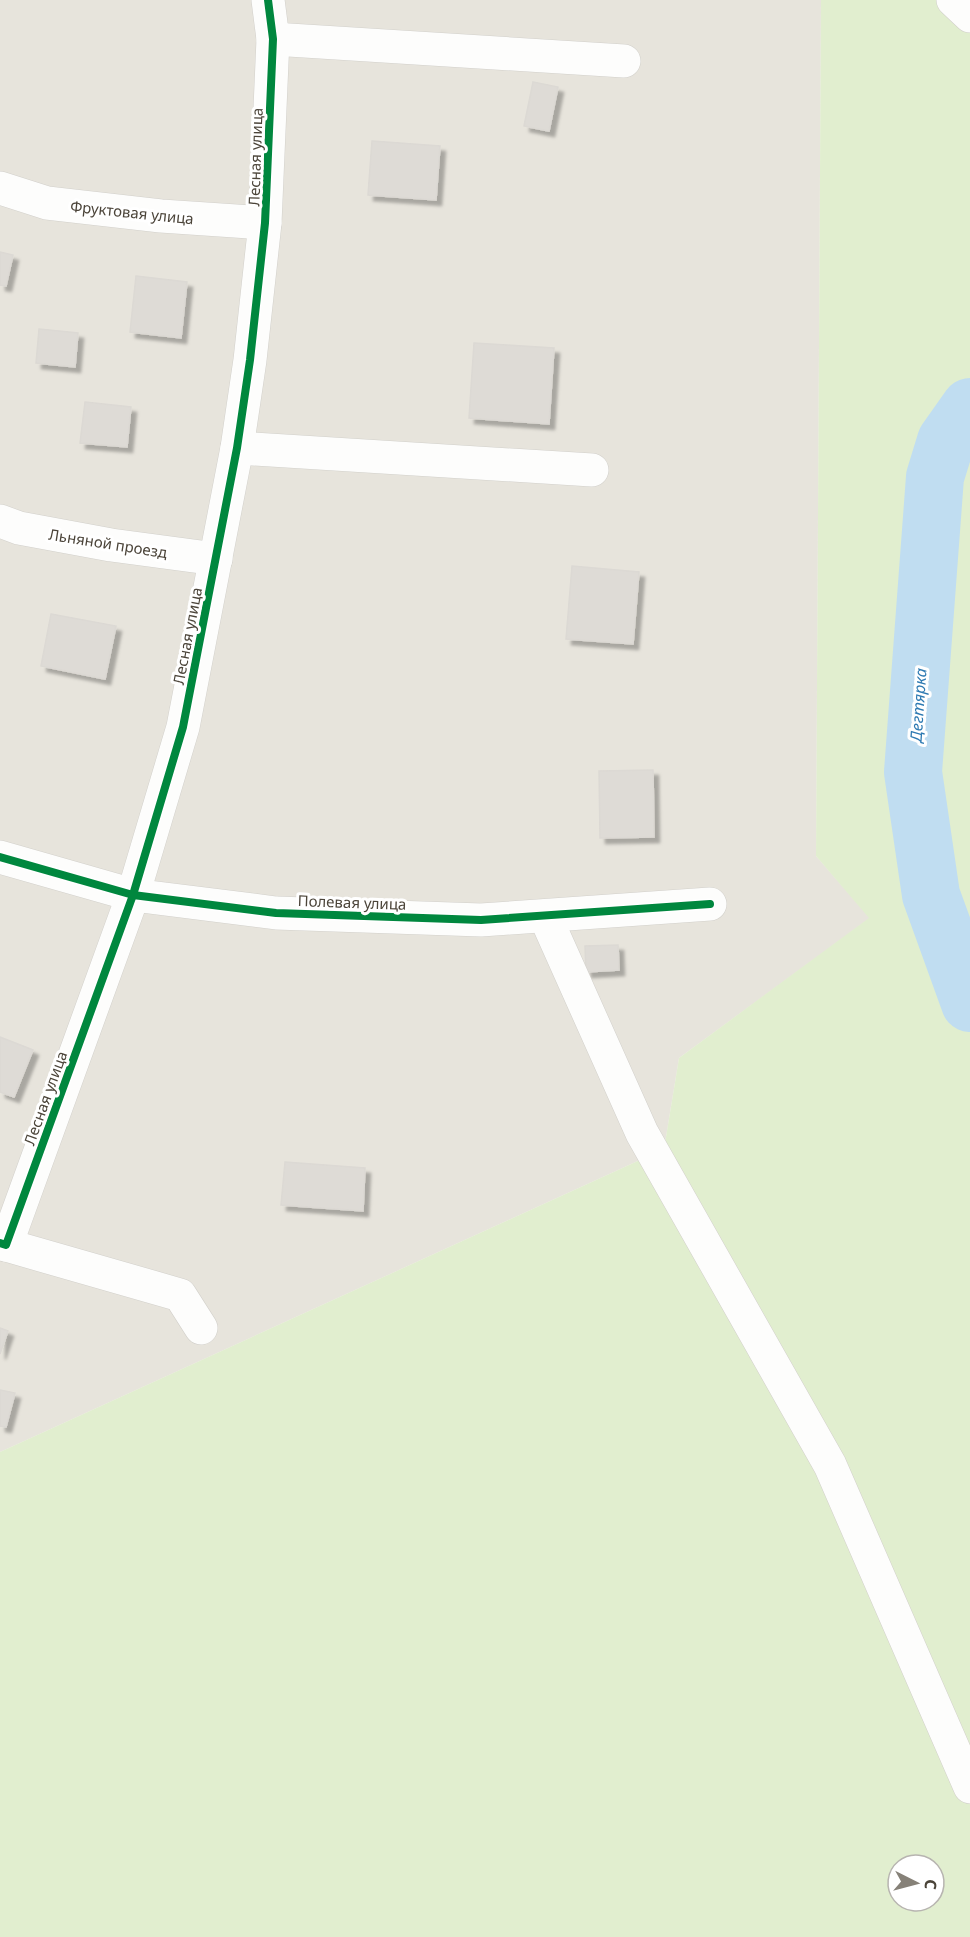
<svg xmlns="http://www.w3.org/2000/svg" width="970" height="1937" font-family="'Noto Sans',sans-serif">
<style>
.residential{fill:#e7e4dc}
.green{fill:#e1eecf;fill-rule:evenodd}
.lines{fill:none;stroke-linecap:round;stroke-linejoin:round}
.river{stroke:#c0ddf1;stroke-width:58}
.building{fill:#dedbd6;stroke:#dcd9d4;stroke-width:1.5;filter:url(#shadow)}
.minor-casing{stroke:#d2d0cb;stroke-width:34}
.minor{stroke:#fdfdfc;stroke-width:33}
.cycleway-casing{stroke:#fff;stroke-width:11}
.cycleway{stroke:#00873e;stroke-width:8}
.labels{text-anchor:middle;dominant-baseline:central;stroke-width:6;stroke-linejoin:round;paint-order:stroke}
.street-label{font-size:15px;fill:#4b4439;stroke:#fff}
.water-label{font-size:16px;font-style:italic;fill:#2e7ab2;stroke:#fff}
</style>
<defs>
<filter id="shadow"><feDropShadow dx="5.5" dy="5.5" stdDeviation="1.5" flood-color="#0004"/></filter>
</defs>
<rect width="100%" height="100%" fill="#f4f2ee"/>
<polygon class="residential" points="0,0 821,0 816,856 870,918 679,1058 664,1149 0,1452"/>
<path class="green" d="M821,0H970V1937H0V1452L664,1149L679,1058L869,918L816,856ZM898,1865H934V1901H898Z"/>
<g class="lines">
<polyline class="river" points="970,407 946,441 935,477 913,772 931,895 970,1003"/>
</g>
<g class="building">
<polygon points="533,82 558,87 549,131 524,126"/>
<polygon points="372,141 440,146 436,200 368,195"/>
<polygon points="0,252 13,255 6,286 0,285"/>
<polygon points="136,276 187,282 181,338 130,332"/>
<polygon points="39,329 78,333 75,367 36,363"/>
<polygon points="474,343 554,348 549,424 469,418"/>
<polygon points="85,402 131,407 127,447 80,443"/>
<polygon points="572,566 639,572 633,644 566,639"/>
<polygon points="51,614 116,626 105,679 41,666"/>
<polygon points="653,770 654,837 600,838 599,771"/>
<polygon points="618,945 619,970 586,972 585,946"/>
<polygon points="0,1037 33,1050 14,1097 0,1092"/>
<polygon points="285,1162 365,1168 363,1211 281,1205"/>
<polygon points="0,1328 8,1331 0,1354"/>
<polygon points="0,1390 15,1393 6,1427 0,1426"/>
</g>
<g class="lines">
<g class="minor-casing">
<g id="minor">
<polyline points="953,0 970,16"/>
<polyline points="273,39 624,61"/>
<polyline points="0,188 47,203 161,216 265,223"/>
<polyline points="237,448 592,470"/>
<polyline points="0,521 19,528 111,545 216,559"/>
<polyline points="0,857 133,895 276,913 481,920 710,904"/>
<polyline points="545,916 642,1133 830,1465 970,1787"/>
<polyline points="0,1243 6,1245 133,895 183,727 237,448 250,360 265,223 273,39 268,0"/>
<polyline points="6,1245 180,1295 201,1328"/>
</g>
</g>
<use href="#minor" class="minor"/>
<g class="cycleway-casing">
<g id="cycleway">
<polyline points="0,857 133,895 276,913 481,920 710,904"/>
<polyline points="0,1243 6,1245 133,895 183,727 237,448 250,360 265,223 273,39 268,0"/>
</g>
</g>
<use href="#cycleway" class="cycleway"/>
</g>
<g class="labels">
<g class="street-label">
<text transform="translate(255 157) rotate(-88)">Лесная улица</text>
<text transform="translate(132 212) rotate(6)">Фруктовая улица</text>
<text transform="translate(108 543) rotate(9)">Льняной проезд</text>
<text transform="translate(187 636) rotate(-79)">Лесная улица</text>
<text transform="translate(352 902) rotate(2)">Полевая улица</text>
<text transform="translate(45 1098) rotate(-70)">Лесная улица</text>
</g>
<g class="water-label">
<text transform="translate(918 705) rotate(-86)">Дегтярка</text>
</g>
</g>
<g transform="translate(916 1883) rotate(96)"><circle r="28" fill="#ffffff" stroke="#b7b4b0" stroke-width="1.5"/>
<path d="M0-4.5L10 22L0 15L-10 22Z" fill="#868178"/>
<text y="-9" font-size="16" font-weight="bold" text-anchor="middle" fill="#4b4439">С</text>
</g>
</svg>
